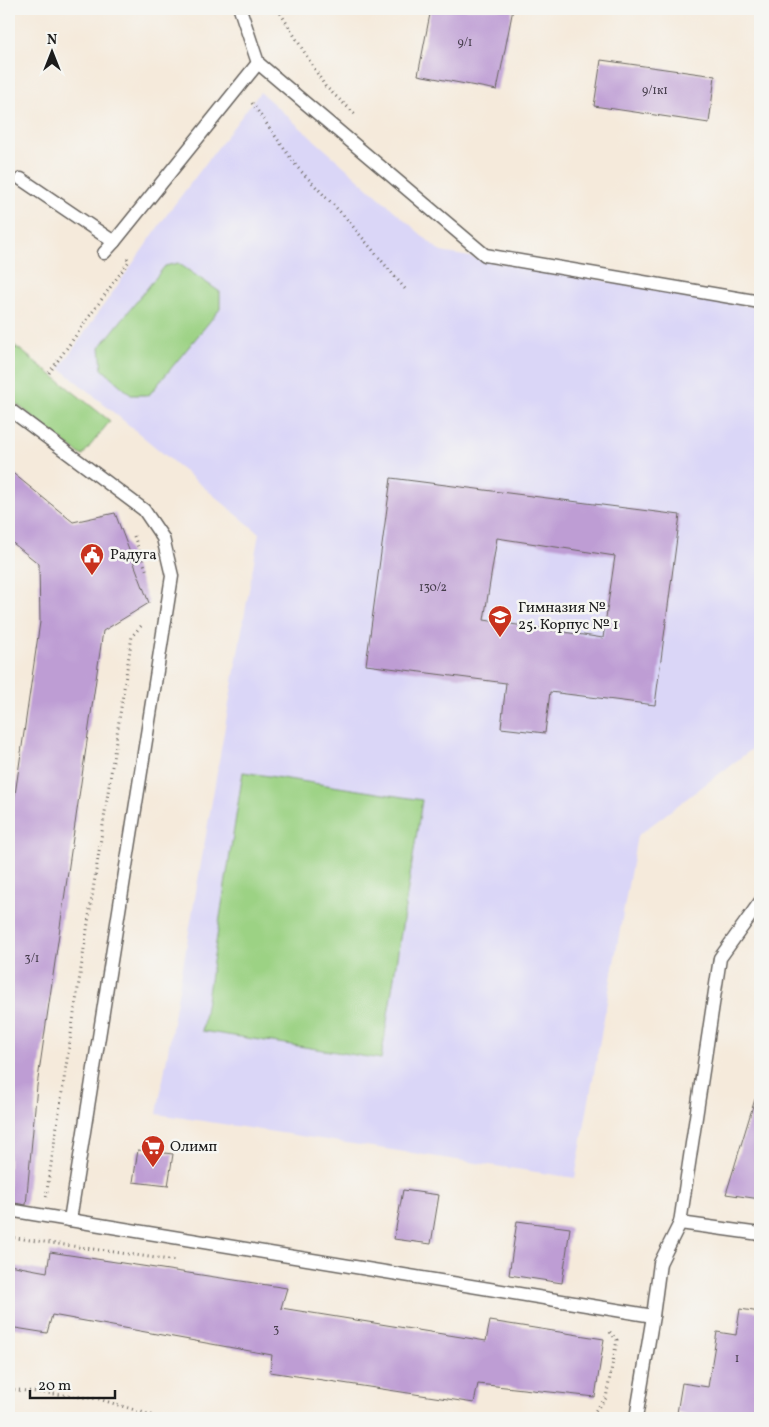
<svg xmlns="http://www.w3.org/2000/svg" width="769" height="1427" font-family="Vollkorn,serif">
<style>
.built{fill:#dad6f7}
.green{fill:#9cd284;stroke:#5c7750}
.building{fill:#be9dd4;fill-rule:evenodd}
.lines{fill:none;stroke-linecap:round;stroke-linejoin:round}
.service-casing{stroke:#68645f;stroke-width:15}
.path{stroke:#68645f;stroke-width:3;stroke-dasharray:1 4;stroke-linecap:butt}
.service{stroke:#fff;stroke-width:12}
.labels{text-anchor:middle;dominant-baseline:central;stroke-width:5;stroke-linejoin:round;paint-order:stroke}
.number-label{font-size:12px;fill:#443c4a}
.poi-label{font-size:15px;fill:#1c1c1c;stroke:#f6f6f2;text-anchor:start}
</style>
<rect width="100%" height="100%" fill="#f6f6f2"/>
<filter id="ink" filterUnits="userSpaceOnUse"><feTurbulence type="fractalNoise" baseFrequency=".02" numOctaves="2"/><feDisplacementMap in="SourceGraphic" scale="10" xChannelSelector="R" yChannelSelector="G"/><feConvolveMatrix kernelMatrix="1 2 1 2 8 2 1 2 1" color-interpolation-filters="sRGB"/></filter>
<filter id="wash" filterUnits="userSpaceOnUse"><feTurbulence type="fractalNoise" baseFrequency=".0096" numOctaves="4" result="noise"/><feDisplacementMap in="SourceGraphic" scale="20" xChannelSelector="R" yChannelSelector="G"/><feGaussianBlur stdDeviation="1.12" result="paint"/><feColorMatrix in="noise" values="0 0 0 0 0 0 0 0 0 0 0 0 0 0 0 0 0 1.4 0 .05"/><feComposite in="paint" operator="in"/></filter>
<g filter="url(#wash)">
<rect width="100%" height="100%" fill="#f5eadb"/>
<polygon class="built" points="260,92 441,252 760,308 760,743 637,836 575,1178 157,1114 259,533 60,368 168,213"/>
<g class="green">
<polygon points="178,263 220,292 220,309 149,395 131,395 102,369 100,347 165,266"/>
<polygon points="9,341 110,421 82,456 9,398"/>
<polygon points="243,772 422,800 381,1059 202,1031"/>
</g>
<g id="blocks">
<g class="building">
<polygon points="431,9 513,9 497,90 418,75"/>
<polygon points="601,60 715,76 709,123 594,106"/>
<polygon points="9,470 73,522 115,513 149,603 103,631 37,1086 26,1205 9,1202 9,836 40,622 39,564 9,540"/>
<path d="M391,478L680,515L655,705L550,692L545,733L501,728L506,683L366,665ZM497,538L615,556L603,638L484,620Z"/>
<polygon points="755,1099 760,1100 760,1199 726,1194"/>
<polygon points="138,1150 173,1154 168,1186 133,1182"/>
<polygon points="403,1190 439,1195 431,1244 394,1239"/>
<polygon points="517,1221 570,1228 562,1283 509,1275"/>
<polygon points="50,1252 287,1288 281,1308 486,1341 490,1321 604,1339 595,1397 478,1384 474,1403 270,1372 272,1355 52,1315 47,1333 9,1327 9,1265 47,1272"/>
<polygon points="740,1309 760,1312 760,1418 690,1418 691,1416 677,1413 682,1383 708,1387 717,1332 736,1335"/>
</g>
</g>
</g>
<g filter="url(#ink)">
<use href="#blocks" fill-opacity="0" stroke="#68645f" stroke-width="1"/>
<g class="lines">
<g class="service-casing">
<g id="service">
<polyline points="240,9 258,63 485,255 760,302"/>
<polyline points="21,179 114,242 258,63"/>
<polyline points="104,253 114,242"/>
<polyline points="9,409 144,510 163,538 172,576 70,1220"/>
<polyline points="9,1210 653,1316"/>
<polyline points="680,1223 760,1234"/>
<polyline points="636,1418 653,1316 660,1263 680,1223 720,958 760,902"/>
</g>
</g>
<g class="path">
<polyline points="278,9 325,86 357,116"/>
<polyline points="252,103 297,167 345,217 406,290"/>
<polyline points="9,353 15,346"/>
<polyline points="49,373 129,261 127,258"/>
<polyline points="134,536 147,572"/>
<polyline points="46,1197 132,636 143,624"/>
<polyline points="9,1237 177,1261"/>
<polyline points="9,1389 99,1399 161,1418"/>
<polyline points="589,1418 606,1398 617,1340 608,1330"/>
</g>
<use href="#service" class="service"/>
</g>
</g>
<defs>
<g id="civic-pin" transform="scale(1.25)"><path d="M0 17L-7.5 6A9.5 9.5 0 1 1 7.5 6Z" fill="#c8321e" stroke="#f6f6f2"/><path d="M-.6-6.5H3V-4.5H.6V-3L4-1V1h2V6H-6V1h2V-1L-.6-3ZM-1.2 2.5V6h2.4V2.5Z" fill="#fff"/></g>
<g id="school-pin" transform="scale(1.25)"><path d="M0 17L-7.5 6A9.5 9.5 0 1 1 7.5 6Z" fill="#c8321e" stroke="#f6f6f2"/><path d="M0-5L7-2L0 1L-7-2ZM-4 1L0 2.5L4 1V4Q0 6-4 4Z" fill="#fff"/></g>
<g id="supermarket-pin" transform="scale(1.25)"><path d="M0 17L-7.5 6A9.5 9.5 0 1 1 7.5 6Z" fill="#c8321e" stroke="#f6f6f2"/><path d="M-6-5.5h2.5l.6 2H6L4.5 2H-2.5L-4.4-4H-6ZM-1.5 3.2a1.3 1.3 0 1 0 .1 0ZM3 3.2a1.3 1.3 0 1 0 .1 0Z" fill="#fff"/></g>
</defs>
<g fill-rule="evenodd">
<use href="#civic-pin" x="92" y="555"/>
<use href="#school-pin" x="500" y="617"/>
<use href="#supermarket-pin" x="153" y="1147"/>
</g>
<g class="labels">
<g class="number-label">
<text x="465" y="43">9/1</text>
<text x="655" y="91">9/1к1</text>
<text x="433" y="588">130/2</text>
<text x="32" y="959">3/1</text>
<text x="276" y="1330">3</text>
<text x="737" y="1359">1</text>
</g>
<g class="poi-label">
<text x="110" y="555">Радуга</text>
<text x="518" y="608">Гимназия №<tspan x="518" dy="17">25. Корпус № 1</tspan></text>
<text x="170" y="1147">Олимп</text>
</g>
</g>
<rect width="769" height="1427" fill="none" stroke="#f6f6f2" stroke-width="30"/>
<g transform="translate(52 52)" stroke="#f6f6f2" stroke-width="4" paint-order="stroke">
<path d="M0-4L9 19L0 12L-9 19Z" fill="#1c1c1c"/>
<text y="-8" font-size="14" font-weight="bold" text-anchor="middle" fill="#1c1c1c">N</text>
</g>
<path d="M30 1390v8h85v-8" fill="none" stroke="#1c1c1c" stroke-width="2.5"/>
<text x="38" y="1390" font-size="15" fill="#1c1c1c" stroke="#f6f6f2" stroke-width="4" paint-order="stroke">20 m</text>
</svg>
